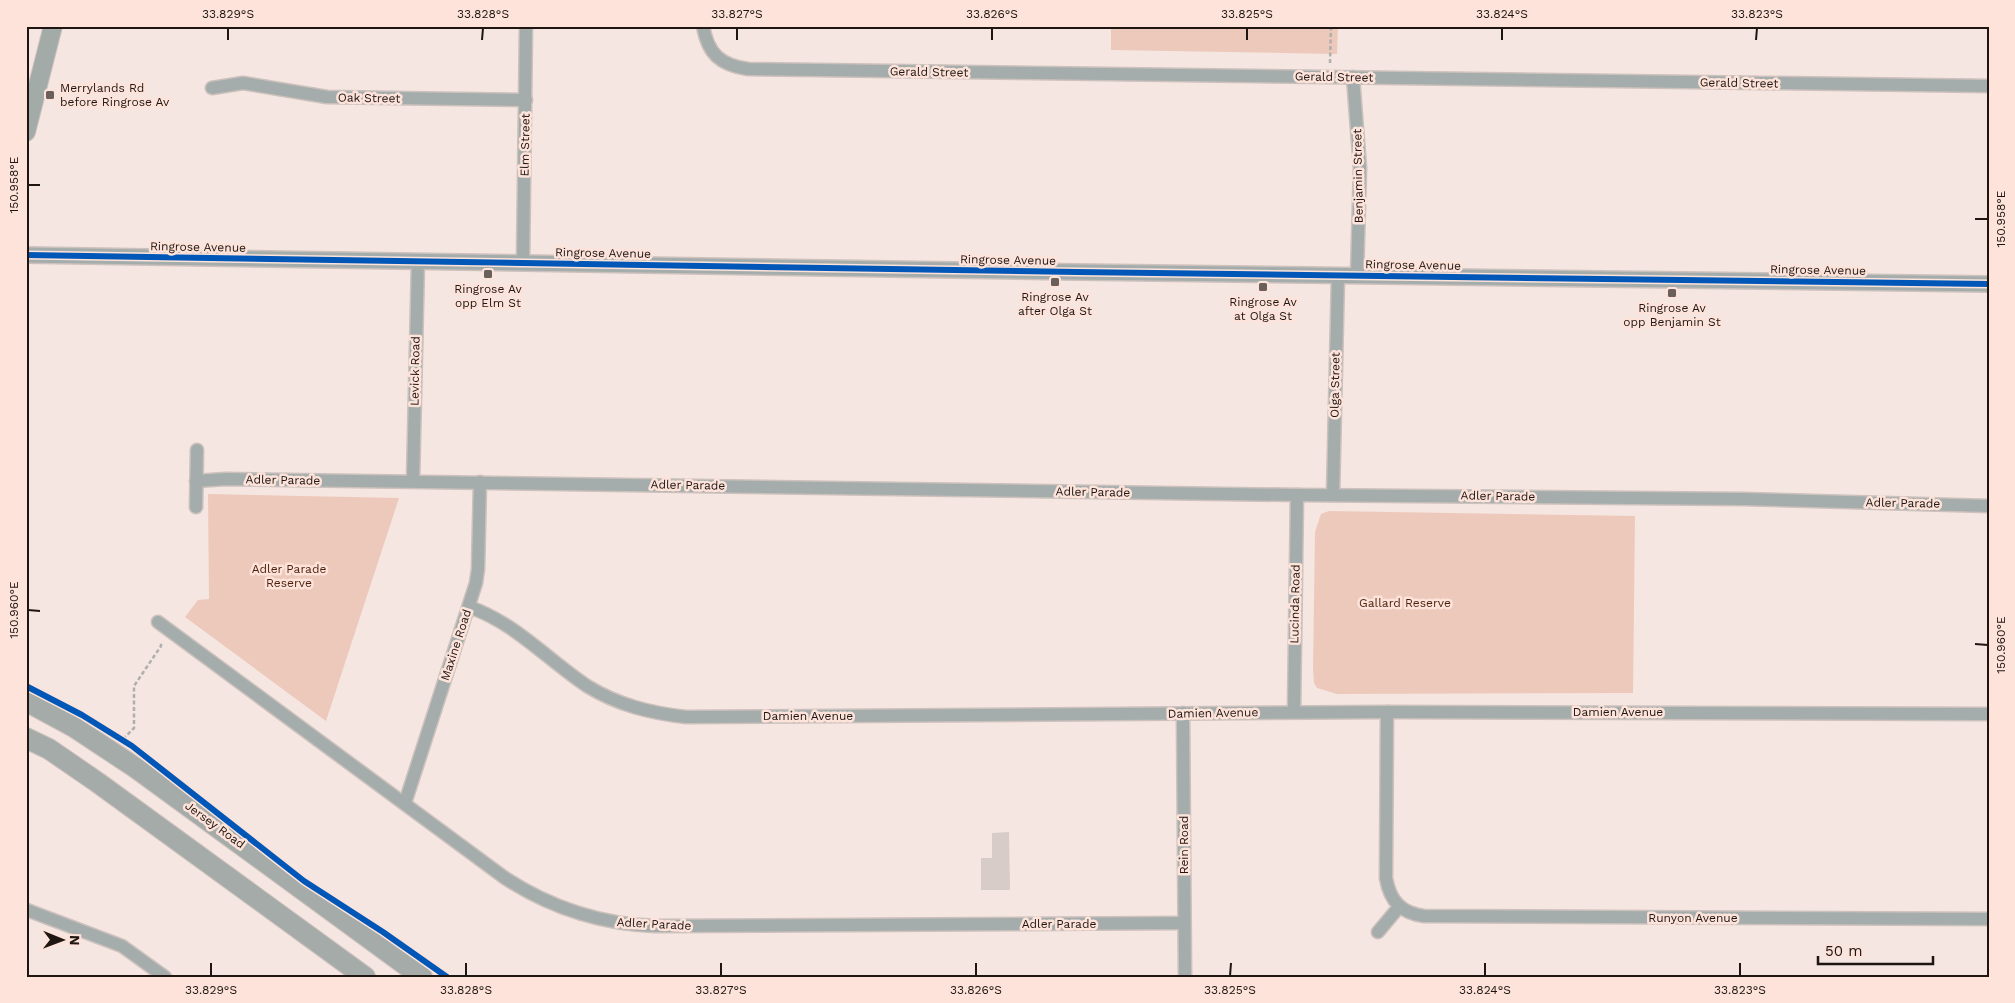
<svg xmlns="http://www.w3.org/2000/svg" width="2015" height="1003" font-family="'Work Sans',sans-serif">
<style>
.green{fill:#edc9bb}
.building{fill:#d7ccc7}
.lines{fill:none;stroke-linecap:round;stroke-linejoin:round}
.minor-casing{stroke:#cdc1bd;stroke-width:15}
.tertiary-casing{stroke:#cdc1bd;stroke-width:18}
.secondary-casing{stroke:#cdc1bd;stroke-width:20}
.trunk-casing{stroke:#cdc1bd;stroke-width:22}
.path{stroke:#afafac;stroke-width:2.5;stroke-dasharray:4 2.5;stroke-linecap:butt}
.minor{stroke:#a4adab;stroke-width:12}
.tertiary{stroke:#a4adab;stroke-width:15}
.secondary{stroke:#a3aba9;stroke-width:18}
.trunk{stroke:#a4aba8;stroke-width:20}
.cycleway-casing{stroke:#fde3d9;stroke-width:9}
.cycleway{stroke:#0057b8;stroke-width:6}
.ticks{fill:none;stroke:#1f1612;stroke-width:2}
.poi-dot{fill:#6a5f5a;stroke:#fde3d9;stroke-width:2}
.labels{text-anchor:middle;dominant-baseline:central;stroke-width:5;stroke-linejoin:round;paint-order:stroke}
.street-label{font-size:12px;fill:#1f1612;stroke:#fde3d9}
.poi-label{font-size:12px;fill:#1f1612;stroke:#fde3d9}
.park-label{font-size:12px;fill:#4b1f0b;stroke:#fde3d9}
.neatline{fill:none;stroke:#1f1612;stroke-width:2}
.ticks-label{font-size:12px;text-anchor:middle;fill:#1f1612}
</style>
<rect width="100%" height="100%" fill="#f5e6e1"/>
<g class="green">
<polygon points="1111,26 1338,26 1337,54 1111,50"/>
<polygon points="208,494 399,498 326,721 185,617 198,600 209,599"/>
<polygon points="1329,511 1635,516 1633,693 1337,694 1317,688 1314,683 1313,670 1315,532 1321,514"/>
</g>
<polygon class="building" points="1009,832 1010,890 981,890 981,858 992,858 992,833"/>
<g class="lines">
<g class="minor-casing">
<g id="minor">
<path d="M703,26C708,54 720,65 748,69L1989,86"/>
<polyline points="1353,77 1360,168 1357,275"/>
<polyline points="212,88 243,83 327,97 526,100"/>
<polyline points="523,263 526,26"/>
<polyline points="196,481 226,479 1297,495 1743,499 1989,506"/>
<polyline points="413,481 418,261"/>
<polyline points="1333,495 1338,275"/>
<polyline points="196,507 197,450"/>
<path d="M469,607C514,622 548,660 587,686C618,705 650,713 686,717L1387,712L1989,714"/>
<path d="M158,622L505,878C551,908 600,924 655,926L1184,923"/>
<polyline points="1294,712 1297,495"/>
<path d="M1387,712L1386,878C1390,901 1401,913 1424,916L1989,919"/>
<polyline points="1183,713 1185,977"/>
<polyline points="405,803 476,583 478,569 480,482"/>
<polyline points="27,910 122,946 165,977"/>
<polyline points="1378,932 1399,907"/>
</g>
</g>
<g class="tertiary-casing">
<polyline id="tertiary" points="26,255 1077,272 1989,284"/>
</g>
<g class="secondary-casing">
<polyline id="secondary" points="26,132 53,26"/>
</g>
<g class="trunk-casing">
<g id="trunk">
<polyline points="26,701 74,727 136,768 422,977"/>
<polyline points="26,738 49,749 97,782 365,977"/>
</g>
</g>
<g class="path">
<polyline points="1330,63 1331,26"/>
<polyline points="123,739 134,728 134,686 161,646 161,642"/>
</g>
<use href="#minor" class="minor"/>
<use href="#tertiary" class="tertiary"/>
<use href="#secondary" class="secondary"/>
<use href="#trunk" class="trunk"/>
<g class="cycleway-casing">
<g id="cycleway">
<polyline points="26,255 1077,272 1989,284"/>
<polyline points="26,686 82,715 132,746 304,881 383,932 447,977"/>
</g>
</g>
<use href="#cycleway" class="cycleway"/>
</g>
<path class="ticks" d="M228,40V28M482,40L483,28M737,40V28M992,40V28M1247,40V28M1502,40V28M1756,40L1757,28M28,185H40M1975,219H1988M28,610L40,611M1975,644L1988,645M211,976V963M466,976V963M721,976V963M976,976V963M1230,976L1231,963M1485,976V963M1740,976V963"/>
<g class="poi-dot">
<rect x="45" y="90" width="10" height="10" rx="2.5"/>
<rect x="483" y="269" width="10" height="10" rx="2.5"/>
<rect x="1050" y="277" width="10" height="10" rx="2.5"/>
<rect x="1258" y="282" width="10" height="10" rx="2.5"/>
<rect x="1667" y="288" width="10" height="10" rx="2.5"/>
</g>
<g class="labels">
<g class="street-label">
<text transform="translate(929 72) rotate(1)">Gerald Street</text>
<text transform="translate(1334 77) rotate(1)">Gerald Street</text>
<text transform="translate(1739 83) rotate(1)">Gerald Street</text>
<text transform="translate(369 98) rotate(1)">Oak Street</text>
<text transform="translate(525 145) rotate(-89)">Elm Street</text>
<text transform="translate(1358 176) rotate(-91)">Benjamin Street</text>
<text transform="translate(198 247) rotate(1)">Ringrose Avenue</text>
<text transform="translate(603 253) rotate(1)">Ringrose Avenue</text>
<text transform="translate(1008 260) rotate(1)">Ringrose Avenue</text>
<text transform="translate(1413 265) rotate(1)">Ringrose Avenue</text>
<text transform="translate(1818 270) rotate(1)">Ringrose Avenue</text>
<text transform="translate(415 371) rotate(-89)">Levick Road</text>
<text transform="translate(1335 385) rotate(-89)">Olga Street</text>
<text transform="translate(283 480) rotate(1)">Adler Parade</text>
<text transform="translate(688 485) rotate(1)">Adler Parade</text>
<text transform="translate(1093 492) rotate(1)">Adler Parade</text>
<text transform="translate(1498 496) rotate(1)">Adler Parade</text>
<text transform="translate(1903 503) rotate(1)">Adler Parade</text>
<text transform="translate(1295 604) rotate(-89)">Lucinda Road</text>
<text transform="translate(456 645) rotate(-72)">Maxine Road</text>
<text x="1618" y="712">Damien Avenue</text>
<text transform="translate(1213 713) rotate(-1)">Damien Avenue</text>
<text x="808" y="716">Damien Avenue</text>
<text transform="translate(215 825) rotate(36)">Jersey Road</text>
<text transform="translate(1184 845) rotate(-90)">Rein Road</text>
<text x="1693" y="918">Runyon Avenue</text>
<text transform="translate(654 924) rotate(3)">Adler Parade</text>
<text x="1059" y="924">Adler Parade</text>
</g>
<g class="poi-label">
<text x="60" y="88" text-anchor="start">Merrylands Rd<tspan x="60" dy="14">before Ringrose Av</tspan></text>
<text x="488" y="289">Ringrose Av<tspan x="488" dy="14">opp Elm St</tspan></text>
<text x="1055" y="297">Ringrose Av<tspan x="1055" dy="14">after Olga St</tspan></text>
<text x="1263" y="302">Ringrose Av<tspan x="1263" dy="14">at Olga St</tspan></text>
<text x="1672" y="308">Ringrose Av<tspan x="1672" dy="14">opp Benjamin St</tspan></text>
</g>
<g class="park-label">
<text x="289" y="569">Adler Parade<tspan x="289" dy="14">Reserve</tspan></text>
<text x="1405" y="603">Gallard Reserve</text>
</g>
</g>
<rect width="2015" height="1003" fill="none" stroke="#fde3d9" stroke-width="55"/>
<g transform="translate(62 940) rotate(91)" stroke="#fde3d9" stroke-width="4" paint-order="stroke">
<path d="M0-4L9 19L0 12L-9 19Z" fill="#1f1612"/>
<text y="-8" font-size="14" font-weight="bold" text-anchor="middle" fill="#1f1612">N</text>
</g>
<path d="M1818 956v8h115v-8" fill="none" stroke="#1f1612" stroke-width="2.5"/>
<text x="1825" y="956" font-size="15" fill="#1f1612" stroke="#fde3d9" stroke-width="4" paint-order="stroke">50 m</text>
<rect x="28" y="28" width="1960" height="948" class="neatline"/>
<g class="ticks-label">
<text x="228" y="18">33.829°S</text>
<text x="483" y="18">33.828°S</text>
<text x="737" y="18">33.827°S</text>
<text x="992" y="18">33.826°S</text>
<text x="1247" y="18">33.825°S</text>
<text x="1502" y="18">33.824°S</text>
<text x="1757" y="18">33.823°S</text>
<text transform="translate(14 185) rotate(-90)" y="4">150.958°E</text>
<text transform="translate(2001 219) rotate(-90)" y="4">150.958°E</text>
<text transform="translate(14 610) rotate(-90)" y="4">150.960°E</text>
<text transform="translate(2001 645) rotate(-90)" y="4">150.960°E</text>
<text x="211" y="994">33.829°S</text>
<text x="466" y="994">33.828°S</text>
<text x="721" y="994">33.827°S</text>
<text x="976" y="994">33.826°S</text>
<text x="1230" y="994">33.825°S</text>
<text x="1485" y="994">33.824°S</text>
<text x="1740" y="994">33.823°S</text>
</g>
</svg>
